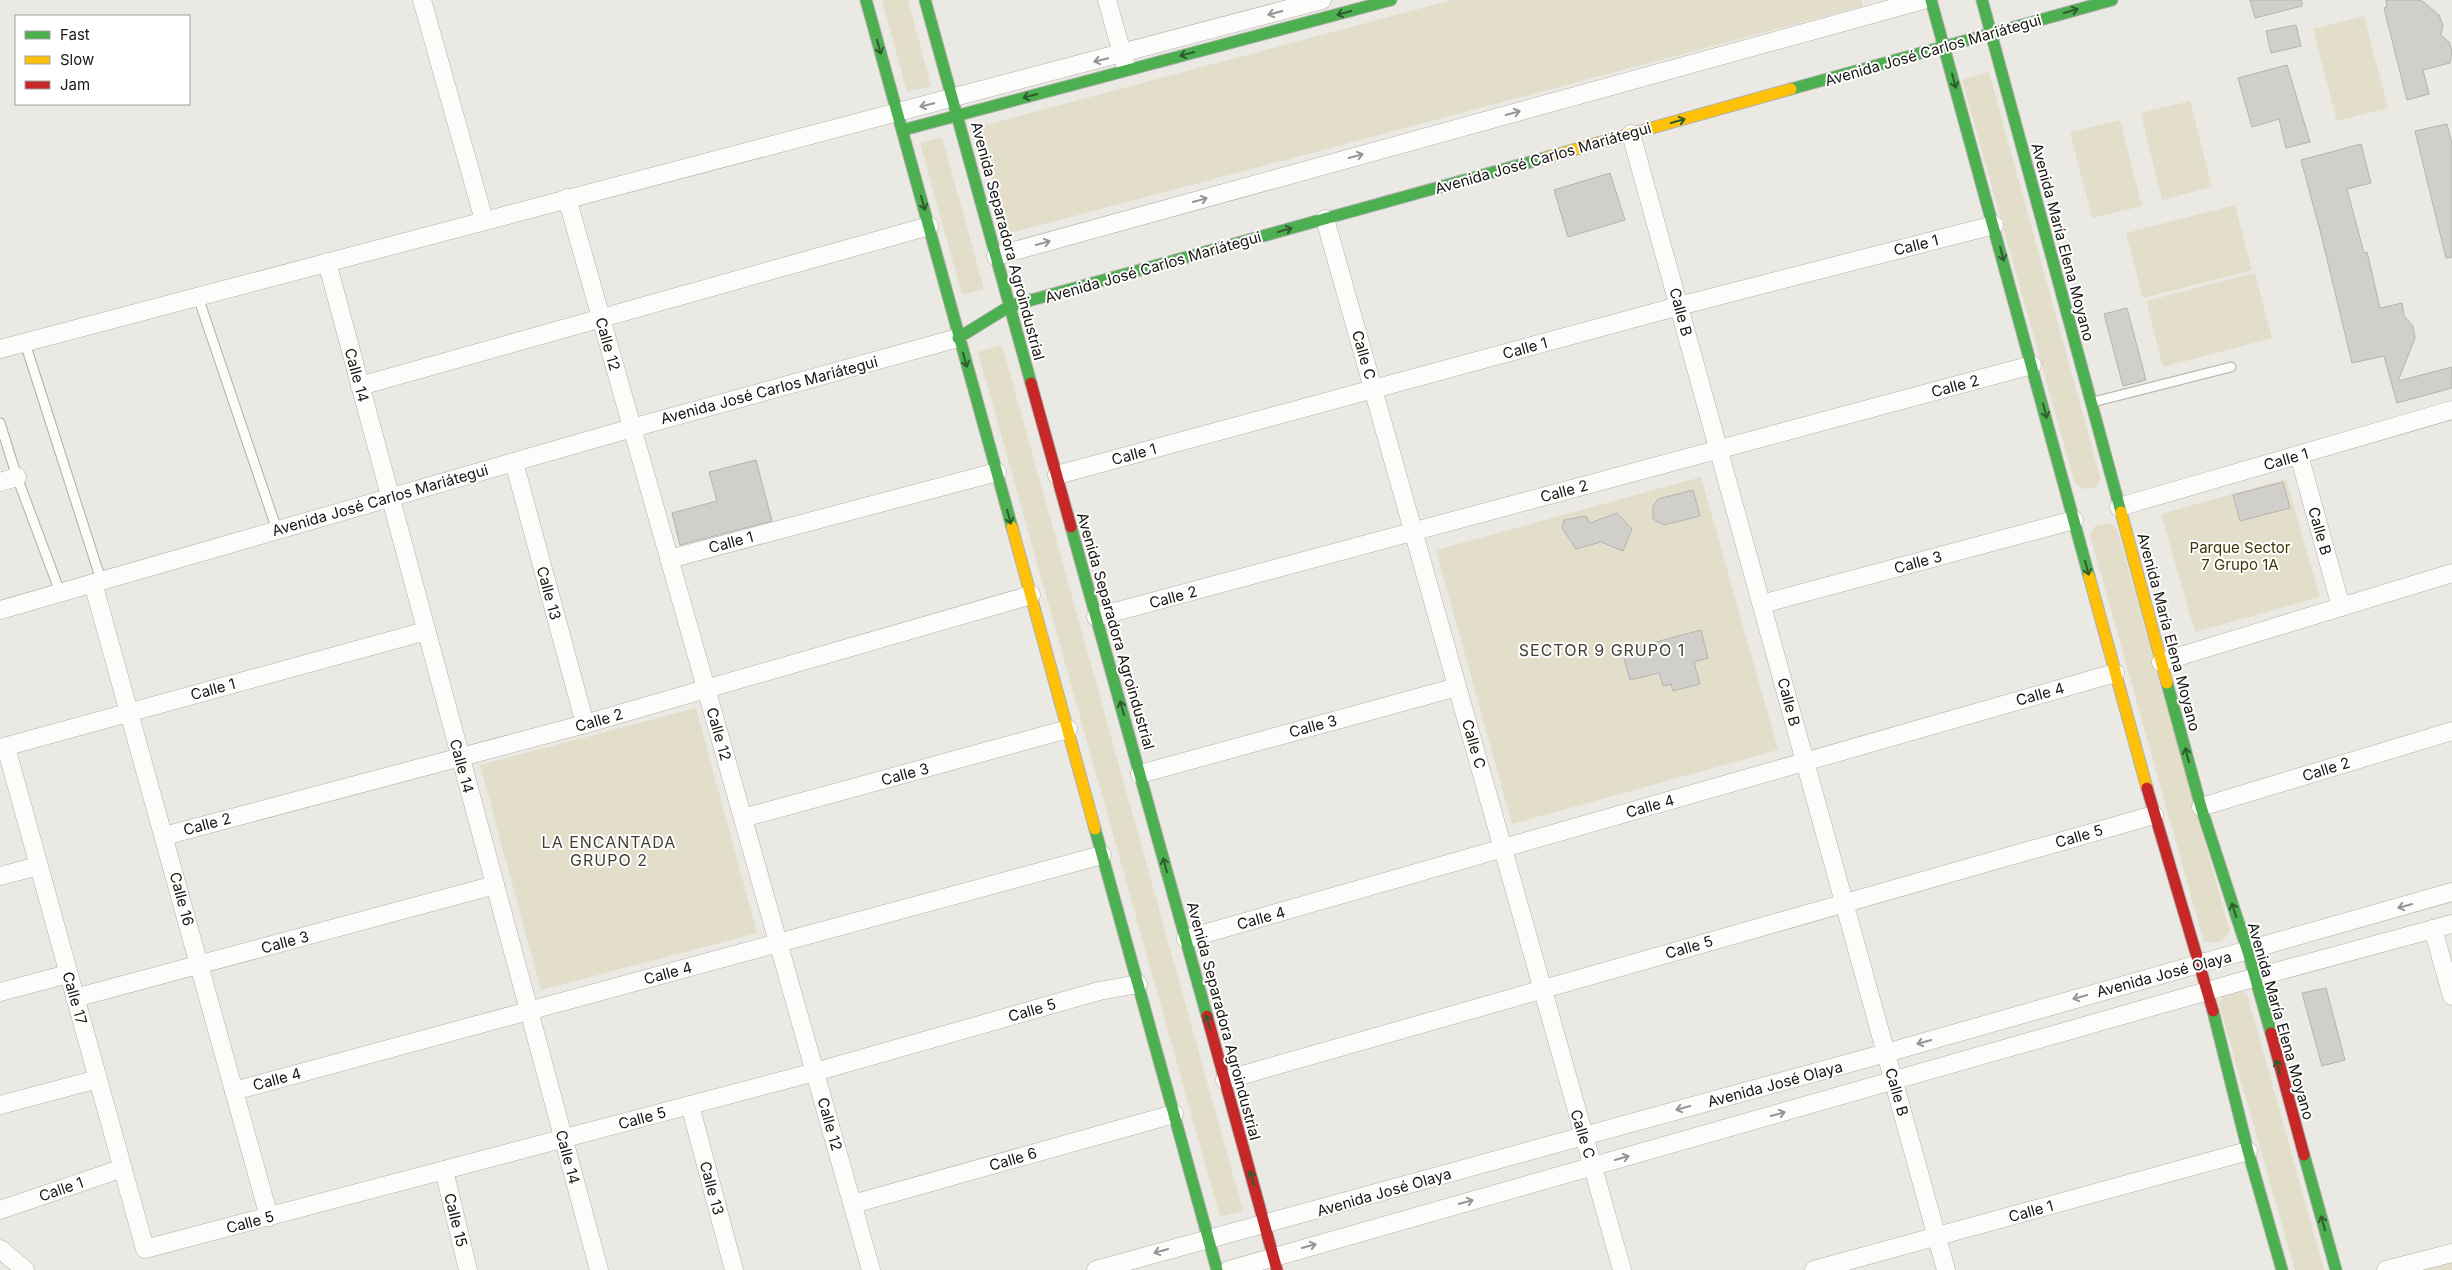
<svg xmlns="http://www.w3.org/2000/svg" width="2452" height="1270" font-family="Inter,sans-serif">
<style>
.green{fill:#e3deca}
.building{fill:#d0cfcb;stroke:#b4b3af}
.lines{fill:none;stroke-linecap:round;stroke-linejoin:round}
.lane-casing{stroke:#b0afab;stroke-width:11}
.street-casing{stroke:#b0afab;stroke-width:19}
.fast-casing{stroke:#b0afab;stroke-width:13}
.slow-casing{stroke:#b0afab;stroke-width:13}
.jam-casing{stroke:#b0afab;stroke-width:13}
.lane{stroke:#fcfcfb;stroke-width:9}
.street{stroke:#fcfcfb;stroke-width:18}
.fast{stroke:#4caf50;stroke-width:11}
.slow{stroke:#ffc107;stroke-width:11}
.jam{stroke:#c62828;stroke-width:11}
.oneway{stroke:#2f5b2e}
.oneway2{stroke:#959492}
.labels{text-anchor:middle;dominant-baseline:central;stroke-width:4;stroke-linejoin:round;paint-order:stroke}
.street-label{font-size:15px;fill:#171612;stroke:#fff}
.park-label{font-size:15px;fill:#403504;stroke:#fff}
.neighbourhood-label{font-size:16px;letter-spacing:1px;fill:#413f36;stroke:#fff}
</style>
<rect width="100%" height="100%" fill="#eae9e4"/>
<g class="green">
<polygon points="882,0 908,0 931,86 907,92"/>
<polygon points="1452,0 1861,0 1863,6 1007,234 978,127"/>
<polygon points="2364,16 2388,108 2337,121 2313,29"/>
<polygon points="1989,72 2101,480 2095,488 2084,489 2075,484 1962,80"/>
<polygon points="2190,101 2212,187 2162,200 2141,113"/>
<polygon points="2120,120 2142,206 2092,218 2070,132"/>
<polygon points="942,137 984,289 962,295 920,143"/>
<polygon points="2235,205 2252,270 2143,298 2126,233"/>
<polygon points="2255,273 2272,338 2163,367 2146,301"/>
<polygon points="1002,345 1243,1211 1220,1217 978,352"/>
<polygon points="1701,477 1778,750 1512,824 1436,550"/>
<polygon points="2286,479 2320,597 2195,632 2161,514"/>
<polygon points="2109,523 2117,529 2230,932 2221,942 2204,942 2090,535 2095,526"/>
<polygon points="696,708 757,933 541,990 480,765"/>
<polygon points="2241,990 2248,997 2324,1270 2295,1270 2219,1004 2224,994"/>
<polygon points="2452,1262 2452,1270 2423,1270"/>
</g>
<g class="building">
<polygon points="2250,0 2302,0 2302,6 2255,18"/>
<polygon points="2386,0 2421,0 2439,15 2443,25 2441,35 2449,42 2452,51 2450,63 2423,70 2429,94 2407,100 2384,8 2387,7"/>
<polygon points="2296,25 2301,46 2271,53 2266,31"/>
<polygon points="2287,65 2310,142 2286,148 2279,119 2252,127 2238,78"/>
<polygon points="2447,124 2452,144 2452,257 2446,258 2415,131"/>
<polygon points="2361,144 2371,183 2347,189 2364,253 2367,252 2380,308 2402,303 2404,316 2413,326 2415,338 2398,381 2452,367 2452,388 2397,403 2384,356 2352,363 2321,234 2301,160"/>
<polygon points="1610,173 1625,220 1568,237 1554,190"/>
<polygon points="2127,308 2146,380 2123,386 2104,314"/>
<polygon points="756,460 772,521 680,545 672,513 717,501 709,472"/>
<polygon points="2283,482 2290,508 2240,521 2233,495"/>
<polygon points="1693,490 1700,516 1664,525 1653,519 1653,506 1658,499"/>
<polygon points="1617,513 1632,529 1623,551 1601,542 1576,549 1562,528 1564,520 1586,516 1590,523"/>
<polygon points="1701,630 1708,658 1694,662 1700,684 1673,691 1671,684 1663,686 1659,673 1630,680 1622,651"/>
<polygon points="2326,988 2345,1060 2322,1066 2302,993"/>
</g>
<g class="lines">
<g class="lane-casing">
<g id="lane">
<polyline points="198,297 277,530"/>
<polyline points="25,343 101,580"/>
<polyline points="2093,402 2231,367"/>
<polyline points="0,423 17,477 60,592"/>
</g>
</g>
<g class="street-casing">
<g id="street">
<polyline points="422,0 484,220"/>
<polyline points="1107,0 1125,64"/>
<polyline points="1631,134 1946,1270"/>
<polyline points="567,198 871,1270"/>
<polyline points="1325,219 1622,1270"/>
<polyline points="996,256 1923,0"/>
<polyline points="327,262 599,1270"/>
<polyline points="0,349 1322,0"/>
<polyline points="360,386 929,226"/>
<polyline points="2299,455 2341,607"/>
<polyline points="514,462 585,724"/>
<polyline points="1057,475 1679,306 1994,225"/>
<polyline points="0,482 17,477"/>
<polyline points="2119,507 2452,410"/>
<polyline points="669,559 997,472"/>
<polyline points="93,583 269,1217"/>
<polyline points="1762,604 2074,520"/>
<polyline points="0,610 632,428 958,338"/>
<polyline points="1096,617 2032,365"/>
<polyline points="2161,662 2452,573"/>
<polyline points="6,747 145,1249 815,1072 1099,991 1138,984"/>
<polyline points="0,748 426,631"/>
<polyline points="1140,774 1457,687"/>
<polyline points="2201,807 2452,731"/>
<polyline points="743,818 1068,729"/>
<polyline points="164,836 585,724 1031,595"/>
<polyline points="0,876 38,866"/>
<polyline points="2433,929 2452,996"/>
<polyline points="1186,939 2115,673"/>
<polyline points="0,992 68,974"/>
<polyline points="75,998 495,885"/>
<polyline points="1225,1080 2154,815"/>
<polyline points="234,1091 1102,855"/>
<polyline points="0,1105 98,1079"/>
<polyline points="690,1105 734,1270"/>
<polyline points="444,1170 468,1270"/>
<polyline points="853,1204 1174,1114"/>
<polyline points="0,1210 123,1168"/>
<polyline points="0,1249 25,1270"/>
<polyline points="1096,1270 1886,1053 2452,892"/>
<polyline points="1229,1270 2253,978 2452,924"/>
<polyline points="1814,1270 2248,1151"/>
<polyline points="2386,1270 2452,1253"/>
</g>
</g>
<g class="fast-casing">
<g id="fast">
<polyline points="866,0 1012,527"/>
<polyline points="925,0 1031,383"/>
<polyline points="1931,0 2089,576"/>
<polyline points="1982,0 2121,512"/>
<polyline points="1791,89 2112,0"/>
<polyline points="903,130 1391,0"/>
<polyline points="958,338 1010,306 1548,157"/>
<polyline points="1071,527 1207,1016"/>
<polyline points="2167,683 2201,807 2248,952 2271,1033"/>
<polyline points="1095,829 1217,1270"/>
<polyline points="2213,1011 2248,1151 2282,1270"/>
<polyline points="2304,1155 2336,1270"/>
</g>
</g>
<g class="slow-casing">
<g id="slow">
<polyline points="1548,157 1791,89"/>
<polyline points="2121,512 2167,683"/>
<polyline points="1012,527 1095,829"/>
<polyline points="2089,576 2147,788"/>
</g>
</g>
<g class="jam-casing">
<g id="jam">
<polyline points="1031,383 1071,527"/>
<polyline points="2147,788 2213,1011"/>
<polyline points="1207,1016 1277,1270"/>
<polyline points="2271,1033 2304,1155"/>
</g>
</g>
<use href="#lane" class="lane"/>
<use href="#street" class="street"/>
<use href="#fast" class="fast"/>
<use href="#slow" class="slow"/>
<use href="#jam" class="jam"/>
</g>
<defs><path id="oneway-shaft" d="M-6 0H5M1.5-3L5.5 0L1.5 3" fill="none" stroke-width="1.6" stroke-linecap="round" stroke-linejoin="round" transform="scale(1.25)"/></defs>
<g class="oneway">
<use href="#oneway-shaft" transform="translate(2071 11) rotate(-16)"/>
<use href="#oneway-shaft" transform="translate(1344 13) rotate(165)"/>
<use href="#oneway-shaft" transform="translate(879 47) rotate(74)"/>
<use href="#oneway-shaft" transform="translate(1187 54) rotate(165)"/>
<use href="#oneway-shaft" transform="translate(1954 81) rotate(75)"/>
<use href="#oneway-shaft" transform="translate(1030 96) rotate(165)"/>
<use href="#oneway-shaft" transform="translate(1678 121) rotate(-16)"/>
<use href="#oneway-shaft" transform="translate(923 203) rotate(74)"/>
<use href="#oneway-shaft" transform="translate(1285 230) rotate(-16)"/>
<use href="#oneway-shaft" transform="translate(2002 254) rotate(75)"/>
<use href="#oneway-shaft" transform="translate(965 360) rotate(74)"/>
<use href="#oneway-shaft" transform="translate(2045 411) rotate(75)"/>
<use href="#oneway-shaft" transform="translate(1009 517) rotate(75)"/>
<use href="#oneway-shaft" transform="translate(2087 568) rotate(75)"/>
<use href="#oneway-shaft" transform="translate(1122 708) rotate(-106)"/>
<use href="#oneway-shaft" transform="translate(2187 755) rotate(-105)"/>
<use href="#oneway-shaft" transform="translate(1165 865) rotate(-105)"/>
<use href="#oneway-shaft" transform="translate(2234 910) rotate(-108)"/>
<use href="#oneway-shaft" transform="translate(1208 1022) rotate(-106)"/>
<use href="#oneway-shaft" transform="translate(2278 1067) rotate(-106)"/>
<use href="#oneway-shaft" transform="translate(1252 1178) rotate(-105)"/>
<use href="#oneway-shaft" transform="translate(2323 1223) rotate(-106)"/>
</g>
<g class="oneway2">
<use href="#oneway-shaft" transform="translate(1275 13) rotate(165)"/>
<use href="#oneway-shaft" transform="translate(1101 60) rotate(166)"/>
<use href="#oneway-shaft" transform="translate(927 105) rotate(166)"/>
<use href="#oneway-shaft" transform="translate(1513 113) rotate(-15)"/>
<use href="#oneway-shaft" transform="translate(1356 156) rotate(-15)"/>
<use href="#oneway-shaft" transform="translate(1200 200) rotate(-15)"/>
<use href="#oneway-shaft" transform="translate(1043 243) rotate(-15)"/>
<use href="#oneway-shaft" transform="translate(2405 906) rotate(164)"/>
<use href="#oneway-shaft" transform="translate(2080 997) rotate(164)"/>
<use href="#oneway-shaft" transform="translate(1924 1042) rotate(164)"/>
<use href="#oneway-shaft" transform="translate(1683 1108) rotate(165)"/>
<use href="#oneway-shaft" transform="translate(1778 1114) rotate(-16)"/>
<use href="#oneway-shaft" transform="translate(1622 1158) rotate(-16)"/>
<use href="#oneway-shaft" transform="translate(1466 1202) rotate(-16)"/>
<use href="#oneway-shaft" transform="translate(1309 1246) rotate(-16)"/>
<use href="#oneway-shaft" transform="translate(1161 1251) rotate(164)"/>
</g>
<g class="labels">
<g class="street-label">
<text transform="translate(1933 50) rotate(-16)">Avenida José Carlos Mariátegui</text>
<text transform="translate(1543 158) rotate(-16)">Avenida José Carlos Mariátegui</text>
<text transform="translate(1008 241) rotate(75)">Avenida Separadora Agroindustrial</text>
<text transform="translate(2063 242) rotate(75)">Avenida María Elena Moyano</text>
<text transform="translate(1916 245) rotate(-14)">Calle 1</text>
<text transform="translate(1153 267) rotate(-16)">Avenida José Carlos Mariátegui</text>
<text transform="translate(1681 312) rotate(75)">Calle B</text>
<text transform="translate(608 344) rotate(74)">Calle 12</text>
<text transform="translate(1525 348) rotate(-15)">Calle 1</text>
<text transform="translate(1364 355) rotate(74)">Calle C</text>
<text transform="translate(357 375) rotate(75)">Calle 14</text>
<text transform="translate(1955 386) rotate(-15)">Calle 2</text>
<text transform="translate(769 390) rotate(-15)">Avenida José Carlos Mariátegui</text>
<text transform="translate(1134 454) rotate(-15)">Calle 1</text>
<text transform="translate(2286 459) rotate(-16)">Calle 1</text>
<text transform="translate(1564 491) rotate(-15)">Calle 2</text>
<text transform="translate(380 500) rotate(-16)">Avenida José Carlos Mariátegui</text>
<text transform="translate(2320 531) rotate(74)">Calle B</text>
<text transform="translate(731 542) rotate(-15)">Calle 1</text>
<text transform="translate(1918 562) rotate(-15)">Calle 3</text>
<text transform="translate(549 593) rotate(75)">Calle 13</text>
<text transform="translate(1173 597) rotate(-15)">Calle 2</text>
<text transform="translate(1116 631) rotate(74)">Avenida Separadora Agroindustrial</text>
<text transform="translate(2169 632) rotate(75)">Avenida María Elena Moyano</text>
<text transform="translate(213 689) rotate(-15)">Calle 1</text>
<text transform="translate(2040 694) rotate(-16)">Calle 4</text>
<text transform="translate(1789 702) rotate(75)">Calle B</text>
<text transform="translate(599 720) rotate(-16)">Calle 2</text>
<text transform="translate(1313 726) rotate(-15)">Calle 3</text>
<text transform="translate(719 734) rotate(74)">Calle 12</text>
<text transform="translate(1474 744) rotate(74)">Calle C</text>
<text transform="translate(462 766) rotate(75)">Calle 14</text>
<text transform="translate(2326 769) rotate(-17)">Calle 2</text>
<text transform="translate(905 774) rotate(-15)">Calle 3</text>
<text transform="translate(1650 806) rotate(-16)">Calle 4</text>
<text transform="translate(207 824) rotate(-15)">Calle 2</text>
<text transform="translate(2079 836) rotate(-16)">Calle 5</text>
<text transform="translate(182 899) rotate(75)">Calle 16</text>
<text transform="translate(1261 918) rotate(-16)">Calle 4</text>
<text transform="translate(285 942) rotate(-15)">Calle 3</text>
<text transform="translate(1689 947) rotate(-16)">Calle 5</text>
<text transform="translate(668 973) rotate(-15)">Calle 4</text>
<text transform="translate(2164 974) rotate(-15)">Avenida José Olaya</text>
<text transform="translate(75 998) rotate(74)">Calle 17</text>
<text transform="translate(1032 1010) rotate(-16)">Calle 5</text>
<text transform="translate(1224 1021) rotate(75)">Avenida Separadora Agroindustrial</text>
<text transform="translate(2281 1021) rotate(74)">Avenida María Elena Moyano</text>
<text transform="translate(277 1079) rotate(-15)">Calle 4</text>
<text transform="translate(1775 1084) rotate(-15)">Avenida José Olaya</text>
<text transform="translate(1897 1092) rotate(74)">Calle B</text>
<text transform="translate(642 1118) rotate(-15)">Calle 5</text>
<text transform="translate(830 1124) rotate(74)">Calle 12</text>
<text transform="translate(1583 1134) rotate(73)">Calle C</text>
<text transform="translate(568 1157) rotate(75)">Calle 14</text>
<text transform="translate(1013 1159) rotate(-16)">Calle 6</text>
<text transform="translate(712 1188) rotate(75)">Calle 13</text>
<text transform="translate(61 1189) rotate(-19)">Calle 1</text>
<text transform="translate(1384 1192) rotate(-16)">Avenida José Olaya</text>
<text transform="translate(2031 1211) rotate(-15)">Calle 1</text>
<text transform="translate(456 1220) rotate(76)">Calle 15</text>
<text transform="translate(250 1222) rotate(-15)">Calle 5</text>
</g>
<g class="park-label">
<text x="2240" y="547">Parque Sector<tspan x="2240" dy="17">7 Grupo 1A</tspan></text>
</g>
<g class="neighbourhood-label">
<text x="1602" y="650">SECTOR 9 GRUPO 1</text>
<text x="609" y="842">LA ENCANTADA<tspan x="609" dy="18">GRUPO 2</tspan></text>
</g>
</g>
<rect x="15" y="15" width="175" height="90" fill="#ffffff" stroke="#a2a2a0"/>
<rect x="25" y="31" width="25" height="8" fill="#4caf50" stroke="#a2a2a0"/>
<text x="60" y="40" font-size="15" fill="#171612">Fast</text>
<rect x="25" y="56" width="25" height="8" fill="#ffc107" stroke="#a2a2a0"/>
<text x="60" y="65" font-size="15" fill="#171612">Slow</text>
<rect x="25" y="81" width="25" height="8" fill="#c62828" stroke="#a2a2a0"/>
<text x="60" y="90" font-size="15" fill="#171612">Jam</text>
</svg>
